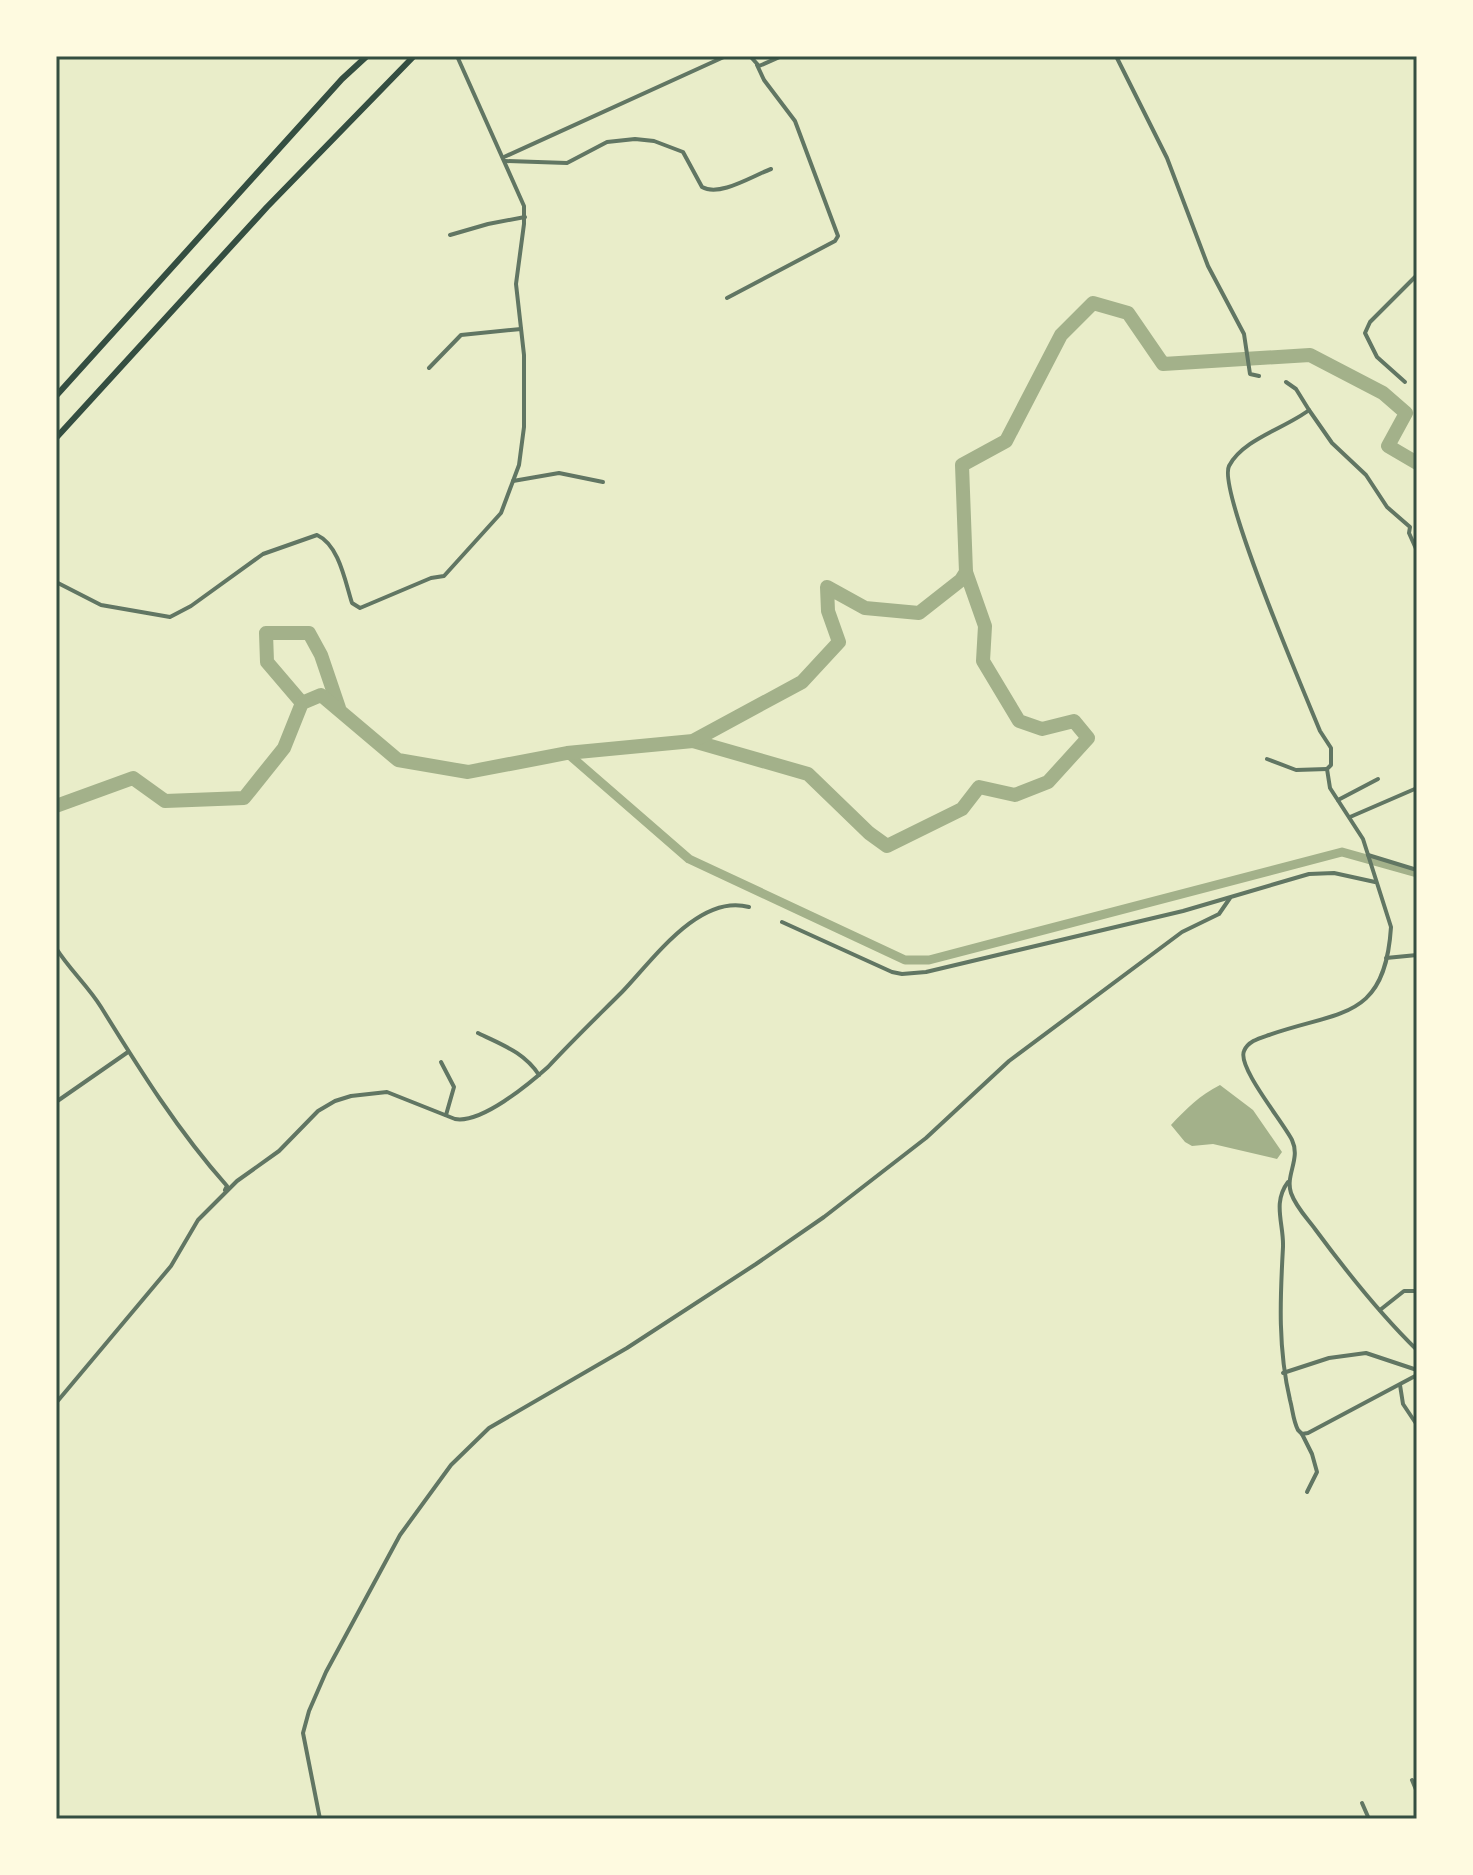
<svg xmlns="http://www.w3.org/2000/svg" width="1473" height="1875" font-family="'Source Sans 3',sans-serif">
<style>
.water{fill:#a3b18a}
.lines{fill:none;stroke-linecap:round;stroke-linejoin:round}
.canal{stroke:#a3b18a;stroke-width:9}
.river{stroke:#a3b18a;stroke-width:14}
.minor{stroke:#617663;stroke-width:4}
.trunk{stroke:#344e41;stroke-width:6}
.neatline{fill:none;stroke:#344e41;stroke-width:3}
</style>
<rect width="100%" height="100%" fill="#e9edc9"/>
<path class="water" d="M1220,1085L1253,1110L1282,1152L1277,1159L1213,1144L1192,1146L1185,1142L1171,1125C1186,1109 1200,1095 1220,1085Z"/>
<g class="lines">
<polyline class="canal" points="567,753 689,859 905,960 929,960 1342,852 1417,873"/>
<g class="river">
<polyline points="302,703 267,662 266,633 309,633 321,655 339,708"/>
<polyline points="693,741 808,774 869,833 887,846 962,809 979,787 1015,795 1048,782 1088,738 1074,721 1042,729 1019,721 983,661 985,626 966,572"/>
<polyline points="56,806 133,778 165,801 244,798 284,748 302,703 321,695 398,760 468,772 567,753 693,741 802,682 839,642 828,611 827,587 865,608 919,613 961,580 966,572 962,465 1006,441 1061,335 1093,303 1128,313 1163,364 1310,355 1383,393 1406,413 1388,446 1417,463"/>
</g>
<g class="minor">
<polyline points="750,56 759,66 782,56"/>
<polyline points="1116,56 1167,158 1208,266 1244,334 1250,374 1259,376"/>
<polyline points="504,157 726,56"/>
<path d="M505,161L567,163L607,142L635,139L654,141L683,152L702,187C720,197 752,176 771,169"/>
<polyline points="450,235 488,224 525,217"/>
<polyline points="727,298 835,241 838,236 795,121 764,80 757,65"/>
<polyline points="429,368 461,335 521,329"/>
<path d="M1286,382L1296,389L1309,410C1286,428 1243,439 1229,466C1217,490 1305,694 1320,731L1331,748V765L1327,769L1330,788L1363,839L1391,927C1385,1021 1340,1010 1269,1035C1260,1038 1248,1041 1244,1051C1237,1067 1283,1122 1292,1140C1301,1159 1285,1175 1291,1193C1296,1207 1306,1217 1315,1229C1346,1271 1379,1313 1417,1350"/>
<polyline points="1405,382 1377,357 1365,333 1370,322 1417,275"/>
<polyline points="1309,410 1332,443 1366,475 1387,507 1410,527 1409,533 1417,551"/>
<polyline points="513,481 559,473 603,482"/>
<path d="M56,582L101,605L170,617L191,606L263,554L317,535C339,545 345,581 352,603L360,608L431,578L444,576L501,513L519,465L524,427V355L516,284L524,224V206L457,56"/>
<polyline points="1267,759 1296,770 1327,769"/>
<polyline points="1338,800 1378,779"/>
<polyline points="1350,817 1417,788"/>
<polyline points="1368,855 1417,870"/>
<polyline points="782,922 892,972 902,974 926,972 1183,911 1309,874 1334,873 1375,882"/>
<path d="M56,948C69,969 88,986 101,1007C140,1070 178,1131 227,1186L225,1190"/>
<polyline points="1386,958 1417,955"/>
<path d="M478,1033C502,1045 524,1052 539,1075"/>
<polyline points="441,1062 454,1087 446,1115"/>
<polyline points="56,1102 128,1052"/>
<path d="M1288,1182C1272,1203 1284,1224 1283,1247C1280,1300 1278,1349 1290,1400C1293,1411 1293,1420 1298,1430L1302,1434L1308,1433L1417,1375"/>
<polyline points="1380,1310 1404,1291 1417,1291"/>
<polyline points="1283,1373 1329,1358 1366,1353 1417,1370"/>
<polyline points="1400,1385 1403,1404 1417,1425"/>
<path d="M56,1403L171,1266L198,1220L237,1181L279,1151L318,1111L335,1101L351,1096L387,1092L455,1119C481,1124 529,1084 548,1067C572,1041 597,1017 622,992C652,961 699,893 749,907"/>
<polyline points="1302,1434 1312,1454 1317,1472 1307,1492"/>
<polyline points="1412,1780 1417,1792"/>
<polyline points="1362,1803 1369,1819"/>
<polyline points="320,1819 303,1733 309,1711 326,1672 400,1535 451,1465 489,1428 627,1348 756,1264 824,1217 926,1138 1009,1061 1182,932 1219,914 1230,898"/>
</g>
<g class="trunk">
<polyline points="56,396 342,79 367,56"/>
<polyline points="56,438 267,207 414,56"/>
</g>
</g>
<rect width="1473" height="1875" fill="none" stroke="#fefae0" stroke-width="116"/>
<rect x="58" y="58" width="1357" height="1759" class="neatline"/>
</svg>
